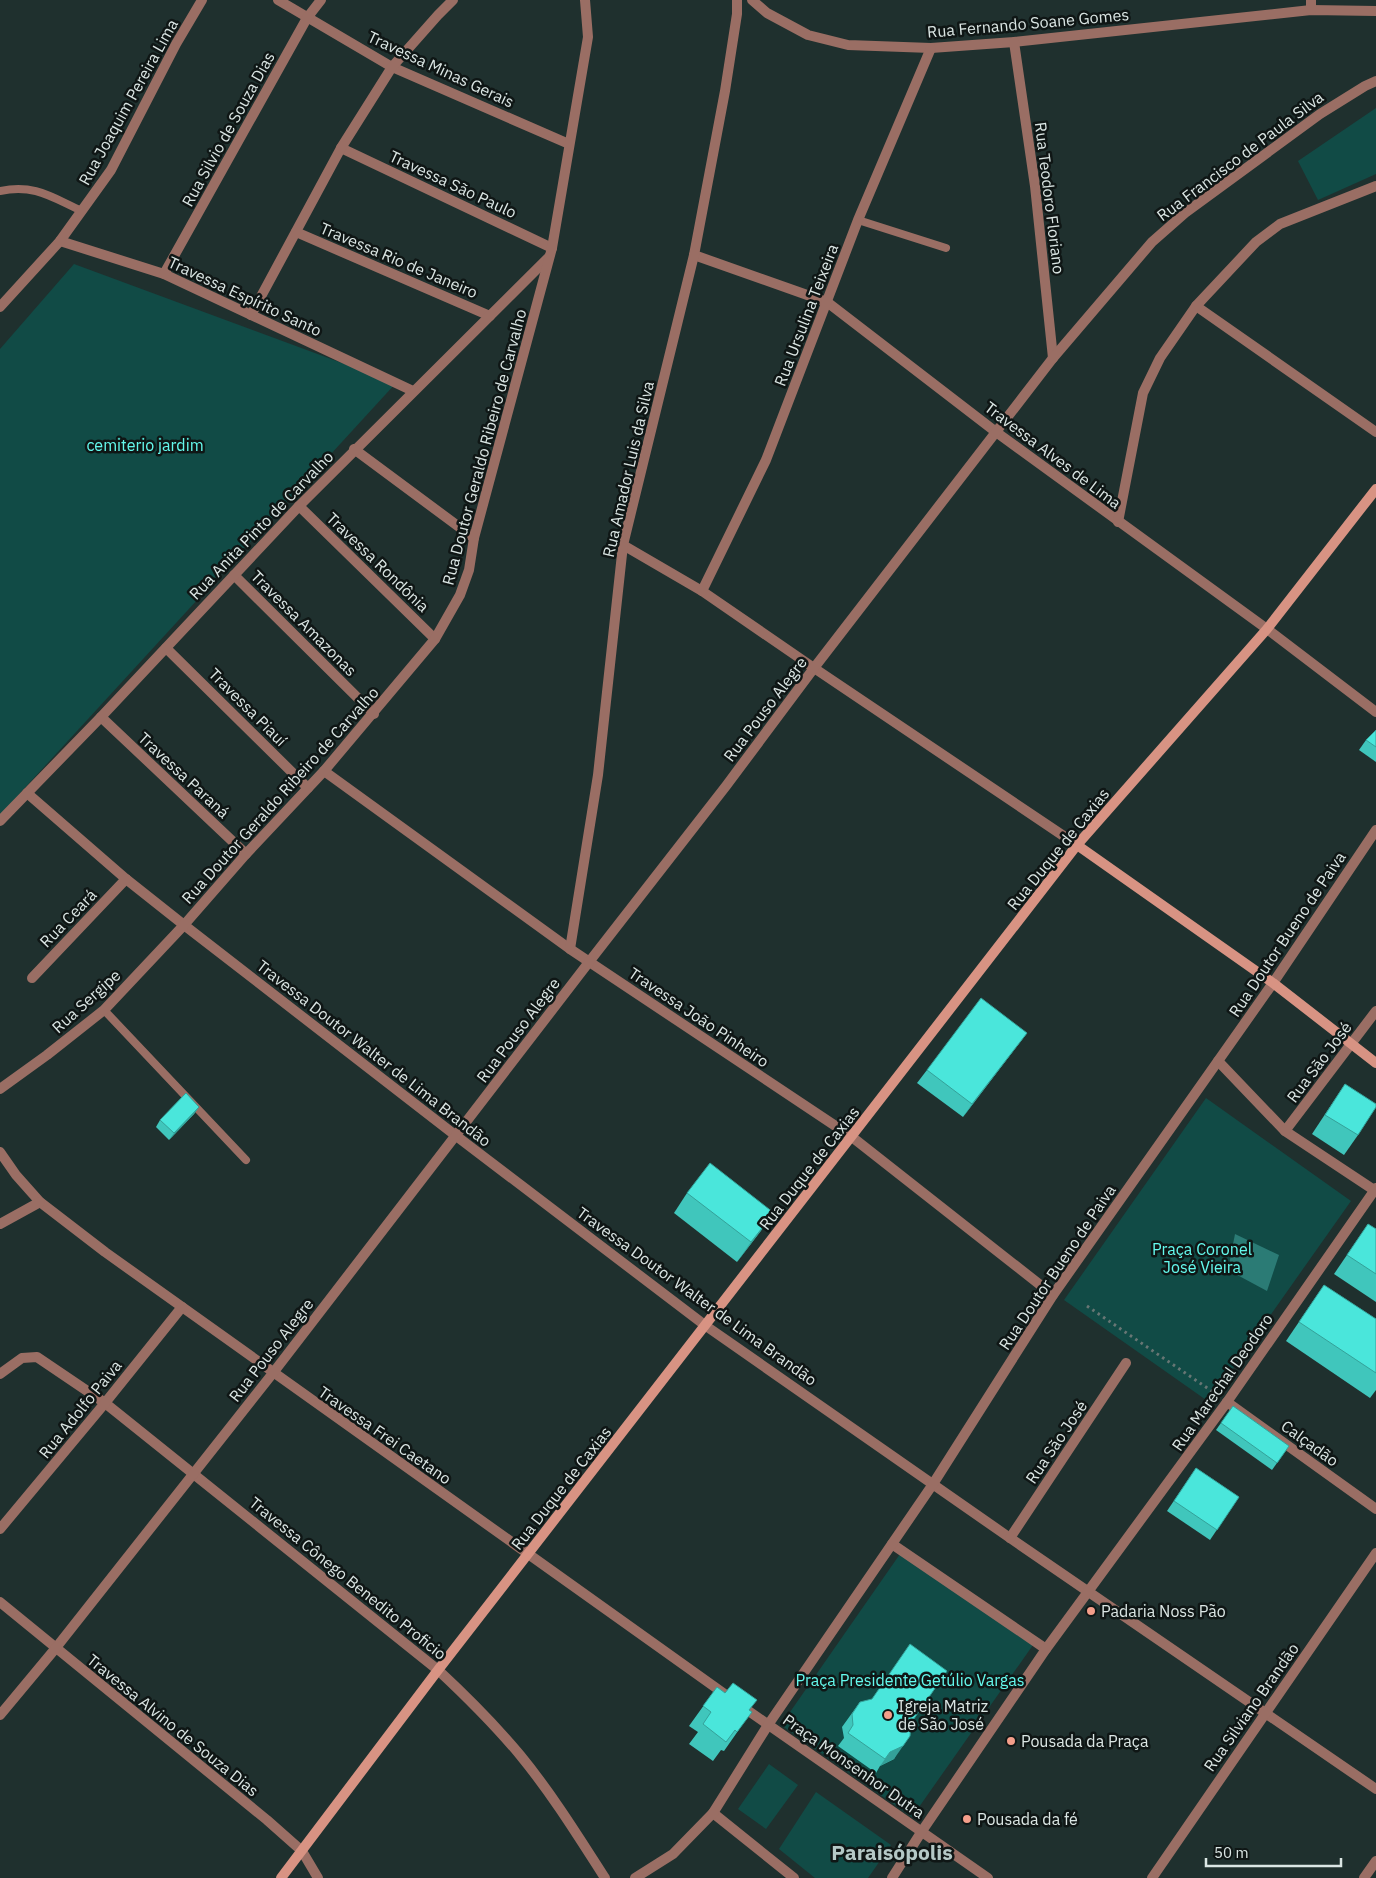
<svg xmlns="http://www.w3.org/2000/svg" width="1376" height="1878" font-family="'IBM Plex Sans',sans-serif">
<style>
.green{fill:#114b46}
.water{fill:#2b7b75}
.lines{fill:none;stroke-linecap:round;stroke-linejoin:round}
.path{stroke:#677674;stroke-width:3;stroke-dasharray:2.5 4;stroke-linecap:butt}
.lane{stroke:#9a6e64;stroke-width:8}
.street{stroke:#9a6e64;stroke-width:10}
.secondary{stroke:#d89383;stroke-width:10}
.wall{fill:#40c6bc}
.shaded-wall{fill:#34a199}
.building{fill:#4ae6db;stroke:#34a199}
.poi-dot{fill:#f49e8a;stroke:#0f1615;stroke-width:2}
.labels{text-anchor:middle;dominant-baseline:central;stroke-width:5;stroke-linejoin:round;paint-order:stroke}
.street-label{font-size:16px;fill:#dbe6e4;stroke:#0f1615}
.park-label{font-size:16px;fill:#64f9ed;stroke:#0f1615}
.poi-label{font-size:16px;fill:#dbe6e4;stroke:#0f1615;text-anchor:start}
.district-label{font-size:21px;font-weight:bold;fill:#b4c8c6;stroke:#0f1615}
</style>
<rect width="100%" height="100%" fill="#1f302e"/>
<g class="green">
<polygon points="1376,108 1376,174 1318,200 1298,161"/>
<polygon points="74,264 396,383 0,815 0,349"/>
<polygon points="1206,1098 1351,1201 1209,1402 1064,1300"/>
<polygon points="900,1554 1033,1645 912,1817 781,1725"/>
<polygon points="769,1764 798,1785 766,1829 738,1809"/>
<polygon points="816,1792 891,1845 868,1878 815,1878 779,1849"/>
</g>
<polygon class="water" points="1235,1234 1279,1255 1267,1291 1228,1270"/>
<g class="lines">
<polyline class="path" points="1087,1306 1216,1394"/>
<g class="lane">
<path d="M0,191C35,184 51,197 82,211"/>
<polyline points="858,220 946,248"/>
<polyline points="104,1010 246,1160"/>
</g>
<g class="street">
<polyline points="278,0 392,67 569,144"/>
<polyline points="752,0 767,13 808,35 848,45 931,48 1014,42 1311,10 1376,11"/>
<polyline points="1311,0 1311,10"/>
<polyline points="1014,42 1035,186 1053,358"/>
<polyline points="341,148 552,248"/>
<polyline points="296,232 490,316"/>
<polyline points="60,241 164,274 413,391"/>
<polyline points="694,255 827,302 996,432 1267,629 1376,712"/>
<polyline points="164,274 307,18 321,0"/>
<polyline points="1196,306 1376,432"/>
<polyline points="0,307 60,241 111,170 176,44 202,0"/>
<polyline points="251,315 341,148 392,67 438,15 453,0"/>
<polyline points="354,449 474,538"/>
<polyline points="299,506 435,639"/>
<polyline points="1118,522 1143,393 1160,358 1196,306 1256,242 1280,224 1376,186"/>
<polyline points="623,545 702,591 814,668 1077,845"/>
<polyline points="234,575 374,714"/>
<polyline points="702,591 766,460 858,220 931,48"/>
<polyline points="166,648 308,788"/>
<polyline points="101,717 246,854"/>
<polyline points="324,771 570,949 852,1137 1053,1295"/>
<polyline points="27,793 126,879 184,925 455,1135 706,1326 1010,1538 1376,1789"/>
<polyline points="0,821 101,717 299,506 549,257"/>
<polyline points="570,949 598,775 623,545 694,255 725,91 737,14 737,0"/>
<polyline points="32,978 126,879"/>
<polyline points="1218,1061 1285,1131 1374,1190"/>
<polyline points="0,1089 47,1055 104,1010 184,925 246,854 324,771 435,639 460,595 469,570 474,538 552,248 588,37 585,0"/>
<polyline points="1285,1131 1376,1011"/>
<polyline points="0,1152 16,1175 40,1202 105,1252 726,1695"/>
<polyline points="0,1224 40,1202"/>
<path d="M0,1374L22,1358L37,1357L105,1403L438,1670C467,1697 495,1725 520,1755C552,1794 578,1836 605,1878"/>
<polyline points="1227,1402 1376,1509"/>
<polyline points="0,1529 105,1403 182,1307"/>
<polyline points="1010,1538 1126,1363"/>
<polyline points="892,1544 1046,1649"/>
<polyline points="0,1602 267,1820 302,1851 318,1878"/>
<polyline points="740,1705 988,1878"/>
<polyline points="0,1715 55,1649 273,1373 589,962 726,786 814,668 1053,358 1152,242 1185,213 1320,114 1365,86 1376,81"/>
<polyline points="713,1813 794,1878"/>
<polyline points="635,1878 673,1854 713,1813 768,1725 933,1484 1053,1295 1273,983 1376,830"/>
<polyline points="892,1878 922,1831 1046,1649 1227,1402 1376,1188"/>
<polyline points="1152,1878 1376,1553"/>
<polyline points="1364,1878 1376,1861"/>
</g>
<g class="secondary">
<polyline points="1077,845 1273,983 1376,1063"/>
<polyline points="281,1878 438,1670 1077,845 1267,629 1376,489"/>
</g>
</g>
<g class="wall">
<polygon points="1376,730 1376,762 1359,750 1366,740"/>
<polygon points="1027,1033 963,1117 917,1083 927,1070"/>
<polygon points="1345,1084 1358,1135 1344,1155 1312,1134"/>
<polygon points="199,1107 194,1114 169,1140 156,1127 160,1120"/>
<polygon points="687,1193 774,1213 760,1232 737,1262 674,1213"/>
<polygon points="1368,1224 1376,1229 1376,1302 1334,1274"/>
<polygon points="1324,1285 1376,1319 1376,1390 1370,1398 1286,1341"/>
<polygon points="1233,1406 1289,1446 1272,1470 1216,1430"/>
<polygon points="1196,1468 1239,1497 1210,1540 1167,1511"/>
<polygon points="717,1687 749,1710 738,1731 724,1751 721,1750 713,1761 689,1744 698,1732 689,1726"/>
<polygon points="860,1702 911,1723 894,1759 880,1766 876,1773 838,1746 844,1738 842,1727"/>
</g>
<g class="shaded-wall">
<polygon points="1027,1033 1017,1046 963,1117 972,1104"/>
<polygon points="199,1107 194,1114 169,1140 174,1133"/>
<polygon points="774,1213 760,1232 737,1262 751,1242"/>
<polygon points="903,1746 894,1759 880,1766 890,1752"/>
</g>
<g class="building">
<polygon points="1376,730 1376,747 1366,740"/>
<polygon points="981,998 1027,1033 972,1104 927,1070"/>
<polygon points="1345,1084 1376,1104 1376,1107 1358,1135 1325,1115"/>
<polygon points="186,1093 199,1107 174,1133 160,1120"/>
<polygon points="710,1163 774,1213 751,1242 687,1193"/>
<polygon points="1368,1224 1376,1229 1376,1274 1347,1255"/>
<polygon points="1324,1285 1376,1319 1376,1373 1299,1322"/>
<polygon points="1233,1406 1289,1446 1277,1463 1221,1423"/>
<polygon points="1196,1468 1239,1497 1217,1530 1174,1501"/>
<polygon points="910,1644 947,1671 911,1723 910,1736 903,1746 890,1752 885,1759 848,1733 853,1725 852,1714 860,1702 872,1699"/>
<polygon points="733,1683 757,1700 749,1710 752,1712 737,1732 735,1730 726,1742 703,1724 711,1712 703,1706 717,1687 725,1693"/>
</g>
<g class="poi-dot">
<circle cx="1091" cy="1611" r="5"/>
<circle cx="888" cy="1715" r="5"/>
<circle cx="1011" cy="1741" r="5"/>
<circle cx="967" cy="1819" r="5"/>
</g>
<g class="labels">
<g class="street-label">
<text transform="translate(1028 23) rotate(-5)">Rua Fernando Soane Gomes</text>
<text transform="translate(441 69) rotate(25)">Travessa Minas Gerais</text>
<text transform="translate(128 102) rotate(-61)">Rua Joaquim Pereira Lima</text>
<text transform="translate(228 129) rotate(-61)">Rua Silvio de Souza Dias</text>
<text transform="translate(1240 156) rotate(-37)">Rua Francisco de Paula Silva</text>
<text transform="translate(453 184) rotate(25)">Travessa São Paulo</text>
<text transform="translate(1050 198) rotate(83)">Rua Teodoro Floriano</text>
<text transform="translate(399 260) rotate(23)">Travessa Rio de Janeiro</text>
<text transform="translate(245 296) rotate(25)">Travessa Espírito Santo</text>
<text transform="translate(806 315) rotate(-69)">Rua Ursulina Teixeira</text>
<text transform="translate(484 447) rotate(-75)">Rua Doutor Geraldo Ribeiro de Carvalho</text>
<text transform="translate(1053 455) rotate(37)">Travessa Alves de Lima</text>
<text transform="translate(628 469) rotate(-77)">Rua Amador Luis da Silva</text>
<text transform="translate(261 525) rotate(-46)">Rua Anita Pinto de Carvalho</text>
<text transform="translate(378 562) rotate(44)">Travessa Rondônia</text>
<text transform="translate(304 623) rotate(45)">Travessa Amazonas</text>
<text transform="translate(248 707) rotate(45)">Travessa Piauí</text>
<text transform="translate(765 709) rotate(-53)">Rua Pouso Alegre</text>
<text transform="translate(184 775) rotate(43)">Travessa Paraná</text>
<text transform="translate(280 795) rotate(-48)">Rua Doutor Geraldo Ribeiro de Carvalho</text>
<text transform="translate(1058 849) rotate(-51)">Rua Duque de Caxias</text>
<text transform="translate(68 918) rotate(-46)">Rua Ceará</text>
<text transform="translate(1287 934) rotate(-56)">Rua Doutor Bueno de Paiva</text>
<text transform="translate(86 1001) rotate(-42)">Rua Sergipe</text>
<text transform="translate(699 1017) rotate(34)">Travessa João Pinheiro</text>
<text transform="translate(518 1030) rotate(-53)">Rua Pouso Alegre</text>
<text transform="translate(374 1053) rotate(38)">Travessa Doutor Walter de Lima Brandão</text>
<text transform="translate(1319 1062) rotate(-53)">Rua São José</text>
<text transform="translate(809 1168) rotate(-52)">Rua Duque de Caxias</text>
<text transform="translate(1057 1267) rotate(-56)">Rua Doutor Bueno de Paiva</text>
<text transform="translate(697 1296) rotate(36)">Travessa Doutor Walter de Lima Brandão</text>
<text transform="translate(271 1350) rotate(-52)">Rua Pouso Alegre</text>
<text transform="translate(1222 1382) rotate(-55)">Rua Marechal Deodoro</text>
<text transform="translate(80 1409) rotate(-51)">Rua Adolfo Paiva</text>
<text transform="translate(385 1435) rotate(35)">Travessa Frei Caetano</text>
<text transform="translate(1056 1442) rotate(-56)">Rua São José</text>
<text transform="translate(1310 1443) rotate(36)">Calçadão</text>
<text transform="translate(561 1488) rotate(-52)">Rua Duque de Caxias</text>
<text transform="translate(348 1578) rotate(39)">Travessa Cônego Benedito Proficio</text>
<text transform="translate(1251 1707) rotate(-55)">Rua Silviano Brandão</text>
<text transform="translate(173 1725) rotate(39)">Travessa Alvino de Souza Dias</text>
<text transform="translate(854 1766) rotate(35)">Praça Monsenhor Dutra</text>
</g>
<g class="park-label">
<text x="145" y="445">cemiterio jardim</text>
<text x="1202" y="1249">Praça Coronel<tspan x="1202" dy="18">José Vieira</tspan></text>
<text x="910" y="1680">Praça Presidente Getúlio Vargas</text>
</g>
<g class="poi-label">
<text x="1101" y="1611">Padaria Noss Pão</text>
<text x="898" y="1706">Igreja Matriz<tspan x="898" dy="18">de São José</tspan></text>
<text x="1021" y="1741">Pousada da Praça</text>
<text x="977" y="1819">Pousada da fé</text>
</g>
<g class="district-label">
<text x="892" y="1852">Paraisópolis</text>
</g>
</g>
<path d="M1206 1858v8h135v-8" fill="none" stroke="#dbe6e4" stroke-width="2.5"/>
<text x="1214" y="1858" font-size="15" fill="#dbe6e4" stroke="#0f1615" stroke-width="4" paint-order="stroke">50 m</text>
</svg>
